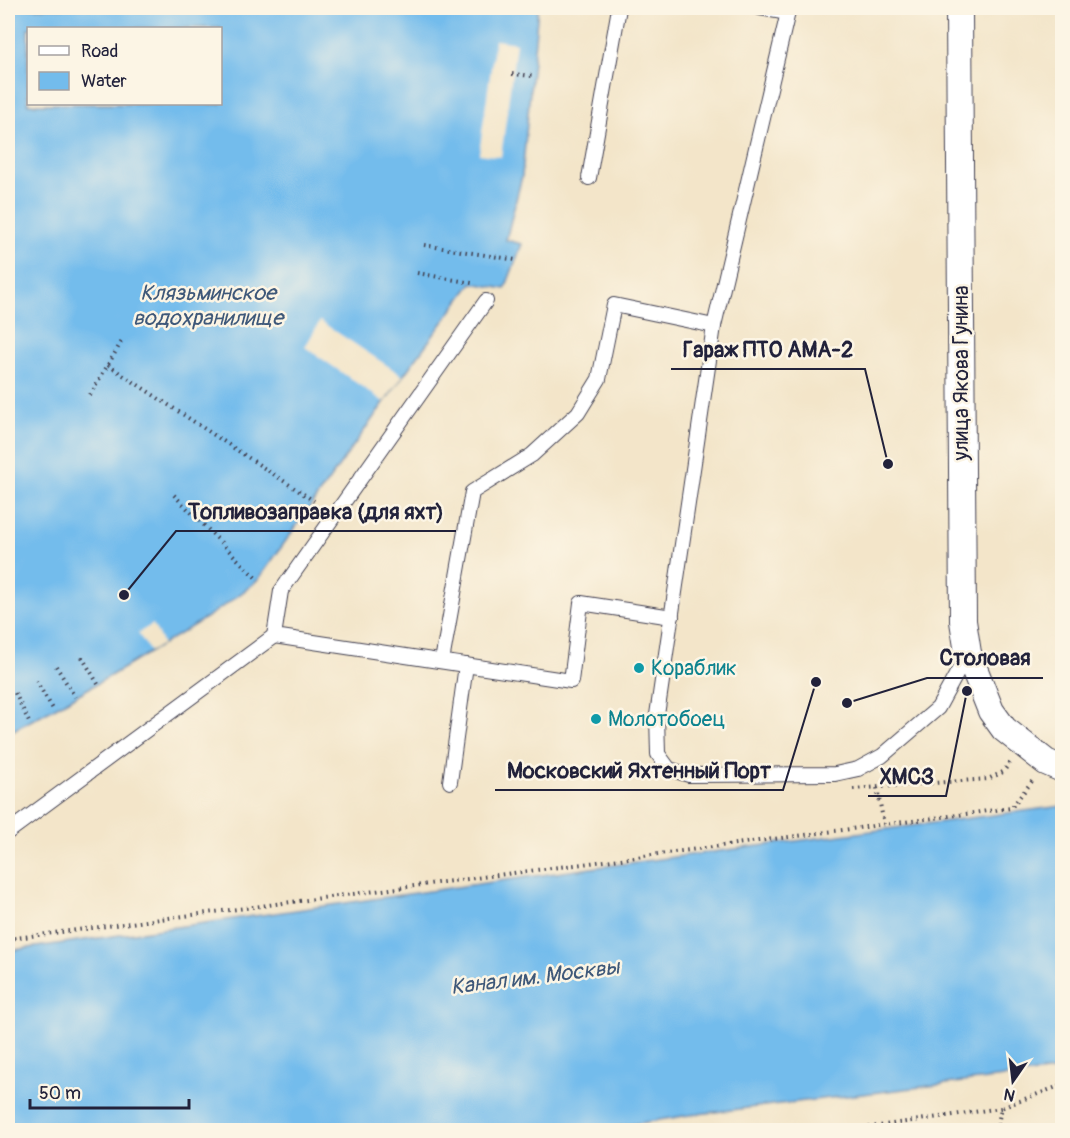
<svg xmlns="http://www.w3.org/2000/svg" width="1070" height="1138" font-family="Pangolin,sans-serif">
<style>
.water{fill:#73bcec;stroke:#4a6f94;stroke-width:1.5;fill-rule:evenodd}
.pier{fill:#f3e5c9}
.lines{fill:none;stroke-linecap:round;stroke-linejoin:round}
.lane-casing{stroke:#413f50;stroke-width:16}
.street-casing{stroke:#413f50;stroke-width:28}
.path{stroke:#413f50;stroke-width:4;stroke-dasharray:1.5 4.5;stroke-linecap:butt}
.lane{stroke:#fff;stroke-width:14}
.street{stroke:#fff;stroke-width:26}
.culture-dot{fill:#0f9aa8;stroke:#fcf5e5;stroke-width:2}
.labels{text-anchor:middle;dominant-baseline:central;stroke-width:5;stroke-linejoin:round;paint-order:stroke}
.street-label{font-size:21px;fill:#22223b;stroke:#fcf5e5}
.culture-label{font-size:21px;fill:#0d838f;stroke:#fcf5e5;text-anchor:start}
.water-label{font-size:22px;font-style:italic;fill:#3e5879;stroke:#fcf5e5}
.leader{fill:none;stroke:#22223b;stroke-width:2}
.callout-dot{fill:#22223b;stroke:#fcf5e5;stroke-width:2}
.callout-label{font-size:22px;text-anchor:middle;font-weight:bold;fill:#22223b;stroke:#fcf5e5;stroke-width:5;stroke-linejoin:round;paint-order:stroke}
</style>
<rect width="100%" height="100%" fill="#fcf5e5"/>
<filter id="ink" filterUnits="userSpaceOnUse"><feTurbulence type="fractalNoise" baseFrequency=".0167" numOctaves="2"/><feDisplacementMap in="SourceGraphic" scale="12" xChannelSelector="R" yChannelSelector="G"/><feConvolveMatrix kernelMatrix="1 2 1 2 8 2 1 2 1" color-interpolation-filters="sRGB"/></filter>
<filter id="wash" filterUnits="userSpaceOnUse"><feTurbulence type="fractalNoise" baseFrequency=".008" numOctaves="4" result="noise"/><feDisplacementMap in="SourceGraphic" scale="24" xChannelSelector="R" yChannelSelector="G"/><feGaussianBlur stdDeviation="1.35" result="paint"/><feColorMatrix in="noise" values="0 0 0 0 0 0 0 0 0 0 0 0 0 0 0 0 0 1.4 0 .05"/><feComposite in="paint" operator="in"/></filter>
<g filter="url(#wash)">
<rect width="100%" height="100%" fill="#f3e5c9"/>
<g class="water">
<path d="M8,8H538L522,176L506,240L522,244L505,289L472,283L403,376L258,580C228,605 196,624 163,644C112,676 60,705 8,733ZM28,28H220V104H28Z"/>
<polygon points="1062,806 1062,1070 690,1115 598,1130 8,1130 8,951 584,869"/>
</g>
<g class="pier">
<polygon points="495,40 516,43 501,157 479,154"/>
<polygon points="320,321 403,376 384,402 305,347"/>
<polygon points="153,624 163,644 150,652 138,633"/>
</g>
</g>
<g filter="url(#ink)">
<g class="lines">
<g class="lane-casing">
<g id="lane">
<polyline points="760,8 788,13"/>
<polyline points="789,8 714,326 657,715 658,754 669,769 689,775 835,774 858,769 882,756 938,708 968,653"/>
<polyline points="589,178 619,8"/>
<polyline points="486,301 281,591 274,636 571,681 581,603 672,617"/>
<polyline points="442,661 472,492 532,455 578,413 599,379 614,305 714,326"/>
<polyline points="450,782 466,665"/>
<polyline points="8,832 274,636"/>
</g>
</g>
<g class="street-casing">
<polyline id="street" points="959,8 963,621 968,653 991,711 1004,729 1046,762 1062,769"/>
</g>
<g class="path">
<polyline points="512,74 532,76"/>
<polyline points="424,245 516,260"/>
<polyline points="417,273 472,283"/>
<polyline points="108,365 314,501"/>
<polyline points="90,395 122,341"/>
<polyline points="174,495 258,580"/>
<polyline points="82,657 98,684"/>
<polyline points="56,666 75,697"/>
<polyline points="36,681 53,709"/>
<polyline points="15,693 29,722"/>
<polyline points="877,788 884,824"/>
<polyline points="853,789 988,779 1003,772 1010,763"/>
<polyline points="8,939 1011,808 1033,780"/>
<polyline points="851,1130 1001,1108"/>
<polyline points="997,1130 1001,1108 1062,1085"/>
</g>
<use href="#lane" class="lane"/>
<use href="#street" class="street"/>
</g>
</g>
<g class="culture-dot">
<circle cx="639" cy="668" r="6"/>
<circle cx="596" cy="719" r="6"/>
</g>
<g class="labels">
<g class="street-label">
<text transform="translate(961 373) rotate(-90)">улица Якова Гунина</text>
</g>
<g class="culture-label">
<text x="651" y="668">Кораблик</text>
<text x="608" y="719">Молотобоец</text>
</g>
<g class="water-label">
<text x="208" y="293">Клязьминское<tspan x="208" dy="25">водохранилище</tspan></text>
<text transform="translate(535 977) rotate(-7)">Канал им. Москвы</text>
</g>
</g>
<path class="leader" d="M888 464L865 369H671M124 595L176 531H456M847 703L927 678H1043M816 682L783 790H495M967 691L946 796H868"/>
<g class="callout-dot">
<circle cx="888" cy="464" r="6"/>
<circle cx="124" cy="595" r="6"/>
<circle cx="847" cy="703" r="6"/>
<circle cx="816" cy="682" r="6"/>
<circle cx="967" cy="691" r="6"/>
</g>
<g class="callout-label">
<text x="768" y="357">Гараж ПТО АМА-2</text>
<text x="316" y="519">Топливозаправка (для яхт)</text>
<text x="985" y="665">Столовая</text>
<text x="639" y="778">Московский Яхтенный Порт</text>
<text x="907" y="784">ХМСЗ</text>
</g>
<rect width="1070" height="1138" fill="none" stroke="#fcf5e5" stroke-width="30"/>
<rect x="27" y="27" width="195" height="78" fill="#fcf5e5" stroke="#a5a1a1" stroke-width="1.5"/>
<rect x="39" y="46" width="30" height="9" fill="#ffffff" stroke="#a5a1a1" stroke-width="1.5"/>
<text x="81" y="57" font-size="18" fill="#22223b">Road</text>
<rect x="39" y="72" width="30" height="18" fill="#73bcec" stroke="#a5a1a1" stroke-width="1.5"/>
<text x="81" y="87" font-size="18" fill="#22223b">Water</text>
<g transform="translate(1013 1081) rotate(194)" stroke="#fcf5e5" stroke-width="4.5" paint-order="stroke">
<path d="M0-4.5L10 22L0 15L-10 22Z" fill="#22223b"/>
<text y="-9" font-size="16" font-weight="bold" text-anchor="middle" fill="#22223b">N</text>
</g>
<path d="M30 1099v9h159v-9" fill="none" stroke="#22223b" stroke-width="3"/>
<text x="39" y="1099" font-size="18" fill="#22223b" stroke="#fcf5e5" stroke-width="4.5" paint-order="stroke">50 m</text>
</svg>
